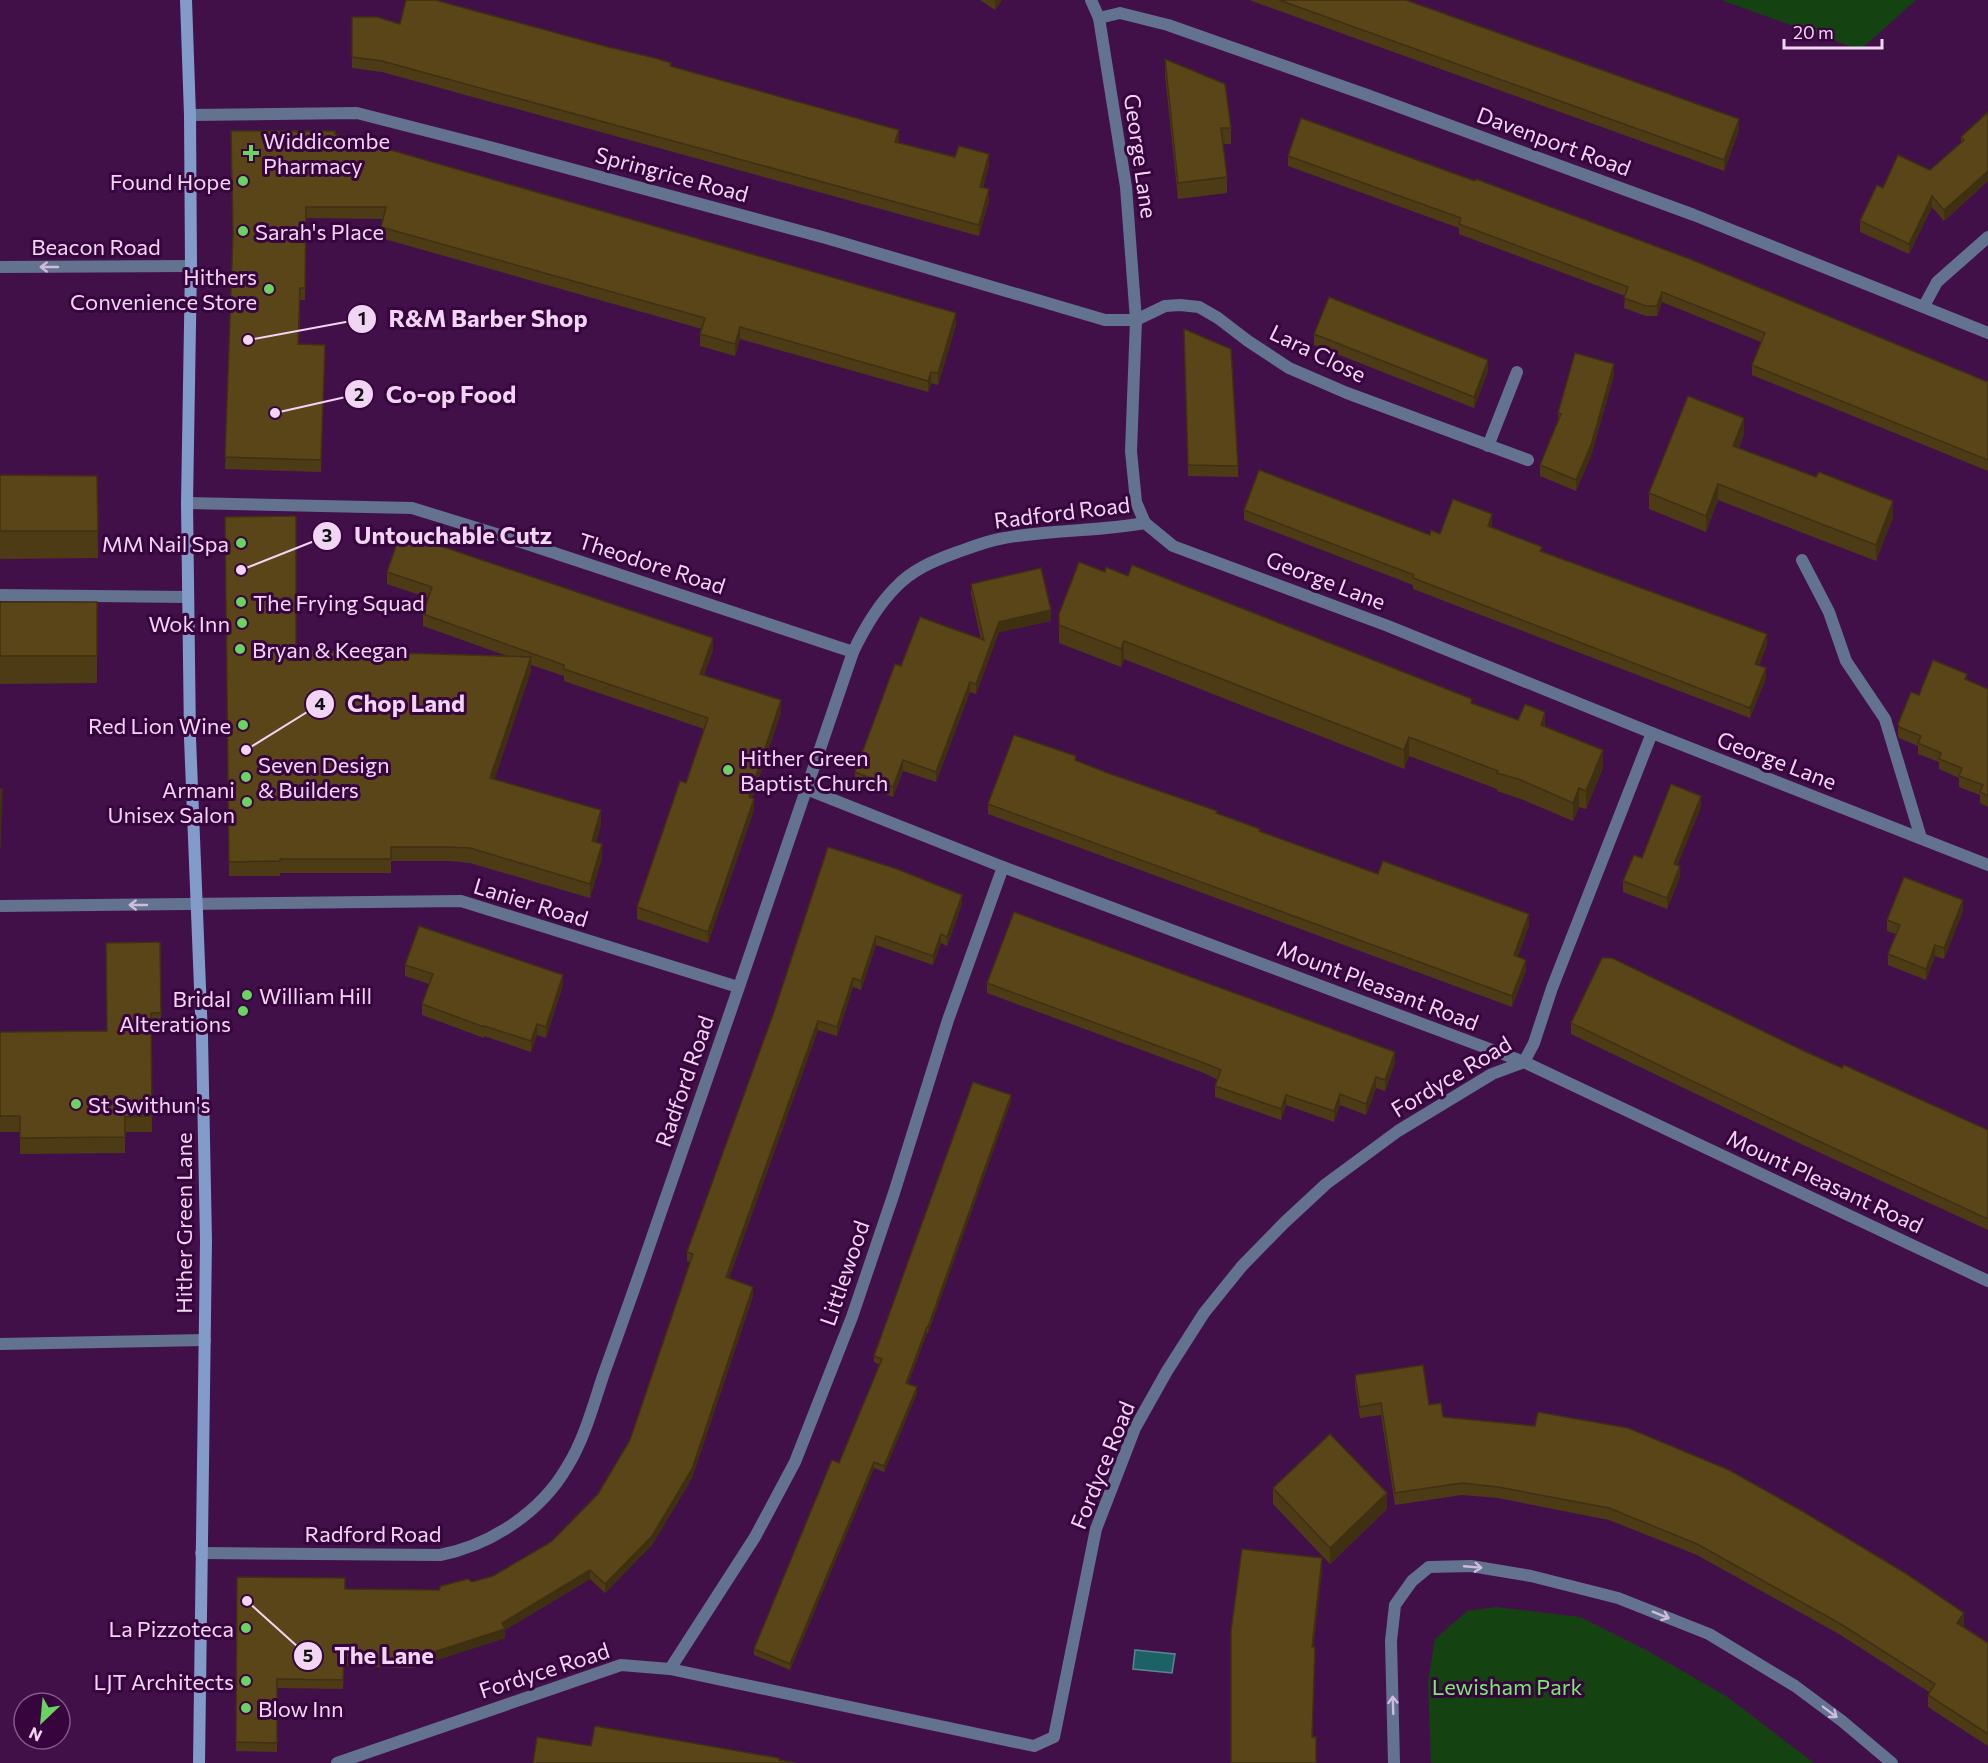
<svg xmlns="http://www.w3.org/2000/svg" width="1988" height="1763" font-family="Commissioner,sans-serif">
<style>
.green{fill:#144311}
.water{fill:#1c6166;stroke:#5c8491;stroke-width:1.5}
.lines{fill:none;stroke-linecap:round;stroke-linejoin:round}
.street{stroke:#63728f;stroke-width:12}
.secondary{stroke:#829bc9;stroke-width:12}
.wall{fill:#4d3b16}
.shaded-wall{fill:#3f3012}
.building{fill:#5a4519;stroke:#3f3012;stroke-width:1.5}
.oneway{stroke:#cebcdc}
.poi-dot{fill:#6bd363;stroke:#37043e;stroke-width:2}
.labels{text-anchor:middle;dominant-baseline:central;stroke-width:6;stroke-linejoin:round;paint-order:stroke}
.poi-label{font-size:22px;fill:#f2d5f5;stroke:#37043e;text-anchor:start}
.street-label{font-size:22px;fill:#f2d5f5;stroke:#37043e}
.park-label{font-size:22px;fill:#77ec6e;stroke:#37043e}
.leader{fill:none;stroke:#f2d5f5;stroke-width:2}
.callout-dot{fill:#f2d5f5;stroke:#37043e;stroke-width:2}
.mark-label{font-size:18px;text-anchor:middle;font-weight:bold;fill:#111}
.callout-label{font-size:24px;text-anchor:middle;font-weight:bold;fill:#f2d5f5;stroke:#37043e;stroke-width:6;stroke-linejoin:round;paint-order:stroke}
</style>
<rect width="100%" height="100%" fill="#421049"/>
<g class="green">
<polygon points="1721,0 1916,0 1860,50"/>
<polygon points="1496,1607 1580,1617 1646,1650 1726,1696 1814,1763 1431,1763 1428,1681 1435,1639 1467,1611"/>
</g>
<polygon class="water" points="1135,1650 1175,1654 1172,1673 1133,1669"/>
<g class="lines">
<g class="street">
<polyline points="1091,0 1099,18 1126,187 1136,320 1131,451 1136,502 1145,523 1173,546 1388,626 1652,733 1988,865"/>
<polyline points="1099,18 1120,13 1168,25 1367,95 1694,215 1988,333"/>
<polyline points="190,115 357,113 482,145 826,238 1105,320 1136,320 1165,306 1180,305 1199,307 1218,318 1248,341 1289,368 1347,393 1528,460"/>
<polyline points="0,267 191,266"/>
<polyline points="1924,306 1937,282 1988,237"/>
<polyline points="1488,446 1517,372"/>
<polyline points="187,503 412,508 506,537 853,652"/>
<polyline points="1802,560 1829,612 1846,661 1885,719 1921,838"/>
<polyline points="0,595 188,597"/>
<polyline points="806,789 1003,867 1524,1062 1988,1281"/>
<polyline points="0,906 461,901 738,987"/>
<polyline points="0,1344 205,1340"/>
<path d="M201,1553L440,1555C491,1545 541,1512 567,1467C584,1440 593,1406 603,1376C621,1326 639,1276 656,1226C723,1035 788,844 853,652C864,629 877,606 896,587C912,570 933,561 955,553C969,548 984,542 999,539C1047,529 1097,532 1145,523"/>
<polyline points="670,1669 755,1537 795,1462 852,1317 894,1193 948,1020 1003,867"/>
<polyline points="337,1763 621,1665 670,1669 1034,1746 1054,1737 1096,1529 1135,1428 1167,1371 1204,1313 1242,1266 1284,1223 1326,1184 1398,1131 1492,1074 1524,1062 1534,1043 1552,988 1652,733"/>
<polyline points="1394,1763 1391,1641 1395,1605 1412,1581 1429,1567 1471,1566 1531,1576 1618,1598 1709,1634 1795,1686 1842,1721 1892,1763"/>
</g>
<polyline class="secondary" points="186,0 190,115 191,266 187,503 190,738 202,1037 206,1241 199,1763"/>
</g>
<g class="wall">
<polygon points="980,0 1002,0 995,10"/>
<polygon points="1249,0 1406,0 1739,130 1724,171"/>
<polygon points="352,17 400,24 671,66 899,140 898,143 989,165 983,188 989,200 979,236 382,72 352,68"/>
<polygon points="1165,59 1231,128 1231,144 1223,144 1227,177 1227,193 1178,199 1165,75"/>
<polygon points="1988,112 1988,181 1944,221 1932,207 1909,254 1860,232 1860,221 1883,188 1930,170 1961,143 1961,137"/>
<polygon points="335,134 956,325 938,385 931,383 928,392 740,339 735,356 700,346 700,334 702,329 381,238 381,227 383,219 306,218 305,300 300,300 299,344 325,345 321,472 225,469 233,238"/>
<polygon points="1288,156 1988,382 1988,471 1752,375 1752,365 1761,342 1662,302 1657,316 1646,316 1624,308 1625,296 1459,234 1459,228 1288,166"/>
<polygon points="1184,329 1238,466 1238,477 1188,476"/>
<polygon points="1314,334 1488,371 1474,408 1314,345"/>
<polygon points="1614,375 1591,456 1576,491 1540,476 1540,465 1558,422 1558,413"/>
<polygon points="1744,434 1739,448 1893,517 1876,561 1718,500 1706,532 1649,509 1649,493"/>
<polygon points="0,475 97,476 98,558 0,559"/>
<polygon points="1244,510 1430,535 1492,525 1491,528 1542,551 1767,645 1759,665 1766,678 1750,718 1413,589 1413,585 1244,520"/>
<polygon points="225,517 296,650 507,656 423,626 423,614 429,598 387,584 387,572 713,650 704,675 781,712 752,798 754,810 708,943 637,919 637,907 686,783 704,729 564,681 564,676 531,665 531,671 494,780 601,825 596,842 602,858 590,898 470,863 451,861 391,861 391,873 280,873 280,876 229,876"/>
<polygon points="1105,572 1128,576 1518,720 1545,727 1603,768 1586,809 1579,807 1573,821 1521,799 1497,791 1497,789 1409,756 1404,769 1124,659 1121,667 1059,643 1059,614"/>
<polygon points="971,584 1051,621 999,632 976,694 970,692 936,782 903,771 893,797 855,783 855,772 901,666 981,640 971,594"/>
<polygon points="0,602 97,602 97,683 0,684"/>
<polygon points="1967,680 1988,689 1988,807 1980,803 1980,795 1959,787 1959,778 1939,769 1939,762 1918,754 1918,746 1899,738 1898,735 1898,724 1919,695"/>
<polygon points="1076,761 1105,772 1217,814 1260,831 1378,874 1529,925 1518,956 1526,970 1512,1007 988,814 988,804"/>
<polygon points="1701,807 1677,865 1680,877 1667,909 1623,892 1623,881 1642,858"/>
<polygon points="828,847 962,904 947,946 941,943 933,965 876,945 861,990 853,987 837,1036 818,1030 729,1278 753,1296 692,1478 652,1545 605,1593 590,1579 505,1630 505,1638 412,1668 344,1666 343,1689 277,1688 277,1752 236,1751 237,1577 345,1589 439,1590 493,1576 551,1542 598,1494 630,1440 690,1262 687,1261 687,1252 774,1012"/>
<polygon points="1963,911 1944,959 1935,956 1926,980 1888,965 1888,954 1896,934 1887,931 1887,920"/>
<polygon points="160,942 161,1029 151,1029 152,1132 125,1132 125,1153 20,1154 20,1132 0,1132 0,1032 106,1031"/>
<polygon points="405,965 563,985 546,1038 537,1035 531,1052 484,1036 484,1038 422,1015 422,1004 429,984 405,976"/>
<polygon points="987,983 1395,1063 1385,1091 1376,1088 1366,1115 1340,1105 1334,1122 1286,1105 1281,1120 1215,1097 1215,1086 1218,1080 1204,1073 987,993"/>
<polygon points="1571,1023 1804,1051 1988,1130 1988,1230 1801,1144 1571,1034"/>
<polygon points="1011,1101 928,1333 927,1333 908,1383 917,1393 884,1472 874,1468 790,1670 754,1655 754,1649 839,1463 880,1365 874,1362 874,1356"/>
<polygon points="1355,1375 1429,1405 1443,1417 1964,1624 1963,1626 1988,1643 1988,1746 1928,1707 1928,1695 1929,1692 1839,1634 1697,1555 1609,1520 1498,1498 1462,1495 1395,1505 1381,1415 1360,1418 1355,1386"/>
<polygon points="1273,1488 1387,1509 1330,1564 1273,1504"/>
</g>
<g class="shaded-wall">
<polygon points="995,0 1002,0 995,10"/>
<polygon points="1739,119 1739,130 1724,171 1724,160"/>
<polygon points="899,130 899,140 895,153 895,142"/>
<polygon points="989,154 989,165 980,198 980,187"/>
<polygon points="1988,171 1988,181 1944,221 1944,210"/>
<polygon points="989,189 989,200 979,236 979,225"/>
<polygon points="1932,196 1932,207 1909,254 1909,244"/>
<polygon points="1662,292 1662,302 1657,316 1657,306"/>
<polygon points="956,313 956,325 938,385 938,373"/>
<polygon points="740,327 740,339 735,356 735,344"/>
<polygon points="1488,360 1488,371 1474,408 1474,397"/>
<polygon points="1614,364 1614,375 1591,456 1576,491 1576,480"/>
<polygon points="931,372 931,383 928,392 928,381"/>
<polygon points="1744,418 1744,434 1733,462 1733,446"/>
<polygon points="1718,484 1718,500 1706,532 1706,516"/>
<polygon points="1893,501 1893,517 1876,561 1876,545"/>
<polygon points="1492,514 1492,525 1488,537 1488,526"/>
<polygon points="1051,610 1051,621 999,632 976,694 976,684 999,622"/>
<polygon points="1767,634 1767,645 1755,674 1755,664"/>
<polygon points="713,638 713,650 700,685 700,674"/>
<polygon points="1124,641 1124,659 1121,667 1121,649"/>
<polygon points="531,657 531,671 490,793 490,778"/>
<polygon points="1766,668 1766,678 1750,718 1750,708"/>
<polygon points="970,682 970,692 936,782 936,772"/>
<polygon points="781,700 781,712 749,808 749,797"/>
<polygon points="1545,712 1545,731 1541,725"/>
<polygon points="1409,737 1409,756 1404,769 1404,750"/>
<polygon points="1603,750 1603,768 1586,809 1586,791"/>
<polygon points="903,760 903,771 893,797 893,787"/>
<polygon points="1579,788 1579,807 1573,821 1573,803"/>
<polygon points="1701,796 1701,807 1674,874 1674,864"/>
<polygon points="754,799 754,810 708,943 708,932"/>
<polygon points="601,810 601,825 592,855 592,841"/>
<polygon points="602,844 602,858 590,898 590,884"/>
<polygon points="1680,866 1680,877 1667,909 1667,898"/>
<polygon points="962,895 962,904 947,946 947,937"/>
<polygon points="1963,900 1963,911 1944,959 1944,948"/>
<polygon points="1529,914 1529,925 1514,966 1514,955"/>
<polygon points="941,934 941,943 933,965 933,956"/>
<polygon points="876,936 876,945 861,990 861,981"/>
<polygon points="1935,945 1935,956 1926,980 1926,969"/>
<polygon points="1526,960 1526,970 1512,1007 1512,996"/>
<polygon points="563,975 563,985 546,1038 546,1027"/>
<polygon points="853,978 853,987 837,1036 837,1027"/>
<polygon points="818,1021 818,1030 726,1286 726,1277"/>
<polygon points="537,1024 537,1035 531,1052 531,1041"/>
<polygon points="1395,1052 1395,1063 1385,1091 1385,1080"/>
<polygon points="1376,1077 1376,1088 1366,1115 1366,1104"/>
<polygon points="1340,1094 1340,1105 1334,1122 1334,1111"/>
<polygon points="1011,1095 1011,1101 928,1333 928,1327"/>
<polygon points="1286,1095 1286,1105 1281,1120 1281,1109"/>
<polygon points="753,1287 753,1296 692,1478 652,1545 605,1593 605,1584"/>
<polygon points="927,1327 927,1333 906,1389 906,1383"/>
<polygon points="917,1387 917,1393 884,1472 884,1466"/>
<polygon points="874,1462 874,1468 790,1670 790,1664"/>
<polygon points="1387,1493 1387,1509 1330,1564 1330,1548"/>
<polygon points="1322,1558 1322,1572 1312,1660 1312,1647"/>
<polygon points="590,1570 590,1579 505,1630 505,1638 412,1668 412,1659 502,1623"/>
<polygon points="1964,1613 1964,1624 1957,1635 1957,1623"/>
</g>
<g class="building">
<polygon points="406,0 435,0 608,47 655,58 671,63 670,66 899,130 895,142 955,157 959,146 989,154 980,187 989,189 979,225 382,61 352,57 352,17 377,17 400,24"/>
<polygon points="1279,0 1406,0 1739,119 1724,160"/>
<polygon points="1165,59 1225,84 1231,128 1221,128 1227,177 1178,183"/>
<polygon points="1988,112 1988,171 1944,210 1932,196 1909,244 1860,221 1877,185 1883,188 1898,155 1930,170 1964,140 1961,137"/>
<polygon points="1301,118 1475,181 1476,179 1690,259 1988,382 1988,460 1752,365 1765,333 1662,292 1657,306 1646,306 1624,298 1628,287 1459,224 1461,218 1288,156"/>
<polygon points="231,131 335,131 335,134 956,313 938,373 931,372 928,381 740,327 735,344 700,334 705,318 381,227 386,207 306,207 305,288 300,288 298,344 325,345 321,460 225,457 233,234"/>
<polygon points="1329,297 1488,360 1474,397 1314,334"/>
<polygon points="1184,329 1231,349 1238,466 1188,465"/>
<polygon points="1575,353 1614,364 1591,445 1576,480 1540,465 1561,414 1558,413"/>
<polygon points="1688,396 1744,418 1733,446 1816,477 1819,472 1893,501 1876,545 1718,484 1706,516 1649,493"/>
<polygon points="1259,470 1430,535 1431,530 1440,534 1453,499 1492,514 1488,526 1542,547 1540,551 1767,634 1755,664 1766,668 1750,708 1413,578 1414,575 1244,510"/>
<polygon points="0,475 97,476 98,531 0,531"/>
<polygon points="296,516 296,650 531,657 490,778 601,810 592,841 602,844 590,884 470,848 451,847 391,847 391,859 280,859 280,861 229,862 225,517"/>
<polygon points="417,538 713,638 700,674 781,700 749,797 754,799 708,932 637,907 680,781 686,783 708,718 564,669 564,665 423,614 432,587 387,572 398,540 415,546"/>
<polygon points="1079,562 1105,572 1106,567 1128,576 1132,565 1472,699 1471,703 1518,720 1525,704 1545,712 1541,725 1603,750 1586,791 1579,788 1573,803 1521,780 1497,773 1498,771 1409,737 1404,750 1124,641 1121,649 1059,625 1059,614"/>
<polygon points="1041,568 1051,610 999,622 976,684 970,682 936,772 903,760 893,787 855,772 895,664 901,666 920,617 984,640 971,584"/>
<rect x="0" y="602" width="97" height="54"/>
<polygon points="1933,660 1967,674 1965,679 1988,689 1988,796 1980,792 1983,785 1959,776 1962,768 1939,759 1941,753 1918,743 1921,736 1899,727 1898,724 1911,692 1919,695"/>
<polygon points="1014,735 1076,756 1075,760 1105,772 1203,806 1217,811 1216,813 1260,829 1259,831 1378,874 1383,861 1529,914 1514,955 1526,960 1512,996 988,804"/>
<polygon points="1671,784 1701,796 1674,864 1680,866 1667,898 1623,881 1634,855 1642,858"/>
<polygon points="0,789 2,789 0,848"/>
<polygon points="828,847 897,869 962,895 947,937 941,934 933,956 876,936 861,981 853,978 837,1027 818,1021 726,1277 753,1287 692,1469 652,1536 605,1584 590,1570 502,1623 505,1629 412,1659 344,1657 343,1680 277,1679 277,1743 236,1742 237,1577 345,1578 345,1589 439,1590 441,1586 468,1579 472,1582 493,1576 551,1542 598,1494 630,1440 693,1254 687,1252 774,1012"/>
<polygon points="1904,877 1963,900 1944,948 1935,945 1926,969 1888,954 1900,925 1887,920"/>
<polygon points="1014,912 1395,1052 1385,1080 1376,1077 1366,1104 1340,1094 1334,1111 1286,1095 1281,1109 1215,1086 1221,1070 1204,1063 987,983"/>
<polygon points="419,926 563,975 546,1027 537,1024 531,1041 484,1026 484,1027 422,1004 433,974 405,965"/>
<polygon points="160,942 161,1013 151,1013 152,1116 125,1117 125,1137 20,1138 20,1116 0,1116 0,1032 107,1031 106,943"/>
<polygon points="1602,958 1612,958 1804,1051 1842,1068 1844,1065 1988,1130 1988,1219 1801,1133 1571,1023"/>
<polygon points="973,1082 1011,1095 928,1327 927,1327 906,1383 917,1387 884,1466 874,1462 790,1664 754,1649 832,1460 839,1463 882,1359 874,1356"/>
<polygon points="1423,1365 1429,1405 1441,1403 1443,1417 1535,1426 1538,1412 1628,1428 1729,1470 1802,1511 1905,1573 1964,1613 1957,1623 1988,1643 1988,1734 1928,1695 1935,1684 1839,1623 1697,1544 1609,1508 1498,1487 1462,1483 1395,1493 1381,1403 1360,1407 1355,1375"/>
<polygon points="1330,1434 1387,1493 1330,1548 1273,1488"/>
<polygon points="1242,1549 1322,1558 1312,1647 1315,1647 1312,1737 1316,1737 1316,1763 1231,1763 1231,1631"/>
<polygon points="595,1726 779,1758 779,1760 796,1763 533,1763 537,1737 591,1746"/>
</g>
<defs><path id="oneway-shaft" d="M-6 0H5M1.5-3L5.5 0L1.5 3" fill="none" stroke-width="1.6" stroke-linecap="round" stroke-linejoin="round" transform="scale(1.5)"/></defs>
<g class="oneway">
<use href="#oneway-shaft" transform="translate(49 267) rotate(180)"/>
<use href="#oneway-shaft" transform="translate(138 905) rotate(180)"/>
<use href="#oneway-shaft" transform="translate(1473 1567) rotate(5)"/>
<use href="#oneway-shaft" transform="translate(1661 1615) rotate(22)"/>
<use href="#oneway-shaft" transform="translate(1393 1705) rotate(-92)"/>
<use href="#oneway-shaft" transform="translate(1830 1712) rotate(37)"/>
</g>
<g class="poi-dot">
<path d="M248 144h6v6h6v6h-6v6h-6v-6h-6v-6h6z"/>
<circle cx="243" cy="181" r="6"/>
<circle cx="243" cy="231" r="6"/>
<circle cx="269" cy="289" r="6"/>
<circle cx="241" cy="543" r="6"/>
<circle cx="241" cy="602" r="6"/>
<circle cx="242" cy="623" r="6"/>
<circle cx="240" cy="649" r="6"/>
<circle cx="243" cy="725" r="6"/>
<circle cx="728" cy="770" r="6"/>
<circle cx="246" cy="777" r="6"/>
<circle cx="247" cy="802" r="6"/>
<circle cx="247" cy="995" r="6"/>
<circle cx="243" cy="1011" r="6"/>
<circle cx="76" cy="1104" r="6"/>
<circle cx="246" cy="1628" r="6"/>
<circle cx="246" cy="1681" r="6"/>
<circle cx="246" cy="1708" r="6"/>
</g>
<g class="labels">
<g class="poi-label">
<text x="263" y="140">Widdicombe<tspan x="263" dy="25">Pharmacy</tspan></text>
<text x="231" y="181" text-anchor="end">Found Hope</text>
<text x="255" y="231">Sarah's Place</text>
<text x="257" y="276" text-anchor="end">Hithers<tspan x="257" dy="25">Convenience Store</tspan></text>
<text x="229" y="543" text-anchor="end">MM Nail Spa</text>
<text x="253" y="602">The Frying Squad</text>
<text x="230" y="623" text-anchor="end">Wok Inn</text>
<text x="252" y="649">Bryan &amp; Keegan</text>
<text x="231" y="725" text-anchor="end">Red Lion Wine</text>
<text x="740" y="757">Hither Green<tspan x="740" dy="25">Baptist Church</tspan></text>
<text x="258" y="764">Seven Design<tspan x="258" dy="25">&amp; Builders</tspan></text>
<text x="235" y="789" text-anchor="end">Armani<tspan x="235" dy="25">Unisex Salon</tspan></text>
<text x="259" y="995">William Hill</text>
<text x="231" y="998" text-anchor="end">Bridal<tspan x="231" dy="25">Alterations</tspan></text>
<text x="88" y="1104">St Swithun's</text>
<text x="234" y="1628" text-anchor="end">La Pizzoteca</text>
<text x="234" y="1681" text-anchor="end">LJT Architects</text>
<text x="258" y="1708">Blow Inn</text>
</g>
<g class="street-label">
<text transform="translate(1554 141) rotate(20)">Davenport Road</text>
<text transform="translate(1141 156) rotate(82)">George Lane</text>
<text transform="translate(672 174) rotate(15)">Springrice Road</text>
<text x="96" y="246">Beacon Road</text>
<text transform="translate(1318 353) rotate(26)">Lara Close</text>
<text transform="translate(1062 512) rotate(-7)">Radford Road</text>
<text transform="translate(652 563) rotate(18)">Theodore Road</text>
<text transform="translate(1326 580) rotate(21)">George Lane</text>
<text transform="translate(1777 760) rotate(21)">George Lane</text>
<text transform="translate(531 902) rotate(17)">Lanier Road</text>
<text transform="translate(1378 985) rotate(21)">Mount Pleasant Road</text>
<text transform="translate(1451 1076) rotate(-31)">Fordyce Road</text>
<text transform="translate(684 1081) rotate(-71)">Radford Road</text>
<text transform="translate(1825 1181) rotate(25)">Mount Pleasant Road</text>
<text transform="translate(183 1223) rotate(-90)">Hither Green Lane</text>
<text transform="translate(844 1273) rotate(-71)">Littlewood</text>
<text transform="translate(1102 1465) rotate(-68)">Fordyce Road</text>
<text x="373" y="1533">Radford Road</text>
<text transform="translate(544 1670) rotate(-18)">Fordyce Road</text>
</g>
<g class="park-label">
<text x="1507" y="1686">Lewisham Park</text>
</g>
</g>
<path class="leader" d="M248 340L362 319M275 413L359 394M241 570L327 536M246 750L320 704M247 1601L308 1656"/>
<g class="callout-dot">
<circle cx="248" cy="340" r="6"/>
<circle cx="275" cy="413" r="6"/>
<circle cx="241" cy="570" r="6"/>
<circle cx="246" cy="750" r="6"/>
<circle cx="247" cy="1601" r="6"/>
<circle cx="362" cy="319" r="15"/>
<circle cx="359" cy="394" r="15"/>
<circle cx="327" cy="536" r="15"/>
<circle cx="320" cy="704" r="15"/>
<circle cx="308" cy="1656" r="15"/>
</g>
<g class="mark-label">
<text x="362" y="325">1</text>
<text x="359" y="401">2</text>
<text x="327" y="542">3</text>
<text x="320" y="710">4</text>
<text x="308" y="1662">5</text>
</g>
<g class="callout-label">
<text x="488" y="327">R&amp;M Barber Shop</text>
<text x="451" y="403">Co-op Food</text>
<text x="453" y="544">Untouchable Cutz</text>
<text x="406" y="712">Chop Land</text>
<text x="384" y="1664">The Lane</text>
</g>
<g transform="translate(42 1721) rotate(206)"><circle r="28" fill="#37043e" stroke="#825887" stroke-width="1.5"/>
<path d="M0-4.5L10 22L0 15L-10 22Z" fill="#6bd363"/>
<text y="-9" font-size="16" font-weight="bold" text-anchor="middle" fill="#f2d5f5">N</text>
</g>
<path d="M1784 39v9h98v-9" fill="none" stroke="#f2d5f5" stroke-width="3"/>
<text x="1793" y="39" font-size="18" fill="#f2d5f5" stroke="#37043e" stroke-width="4.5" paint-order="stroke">20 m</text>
</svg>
